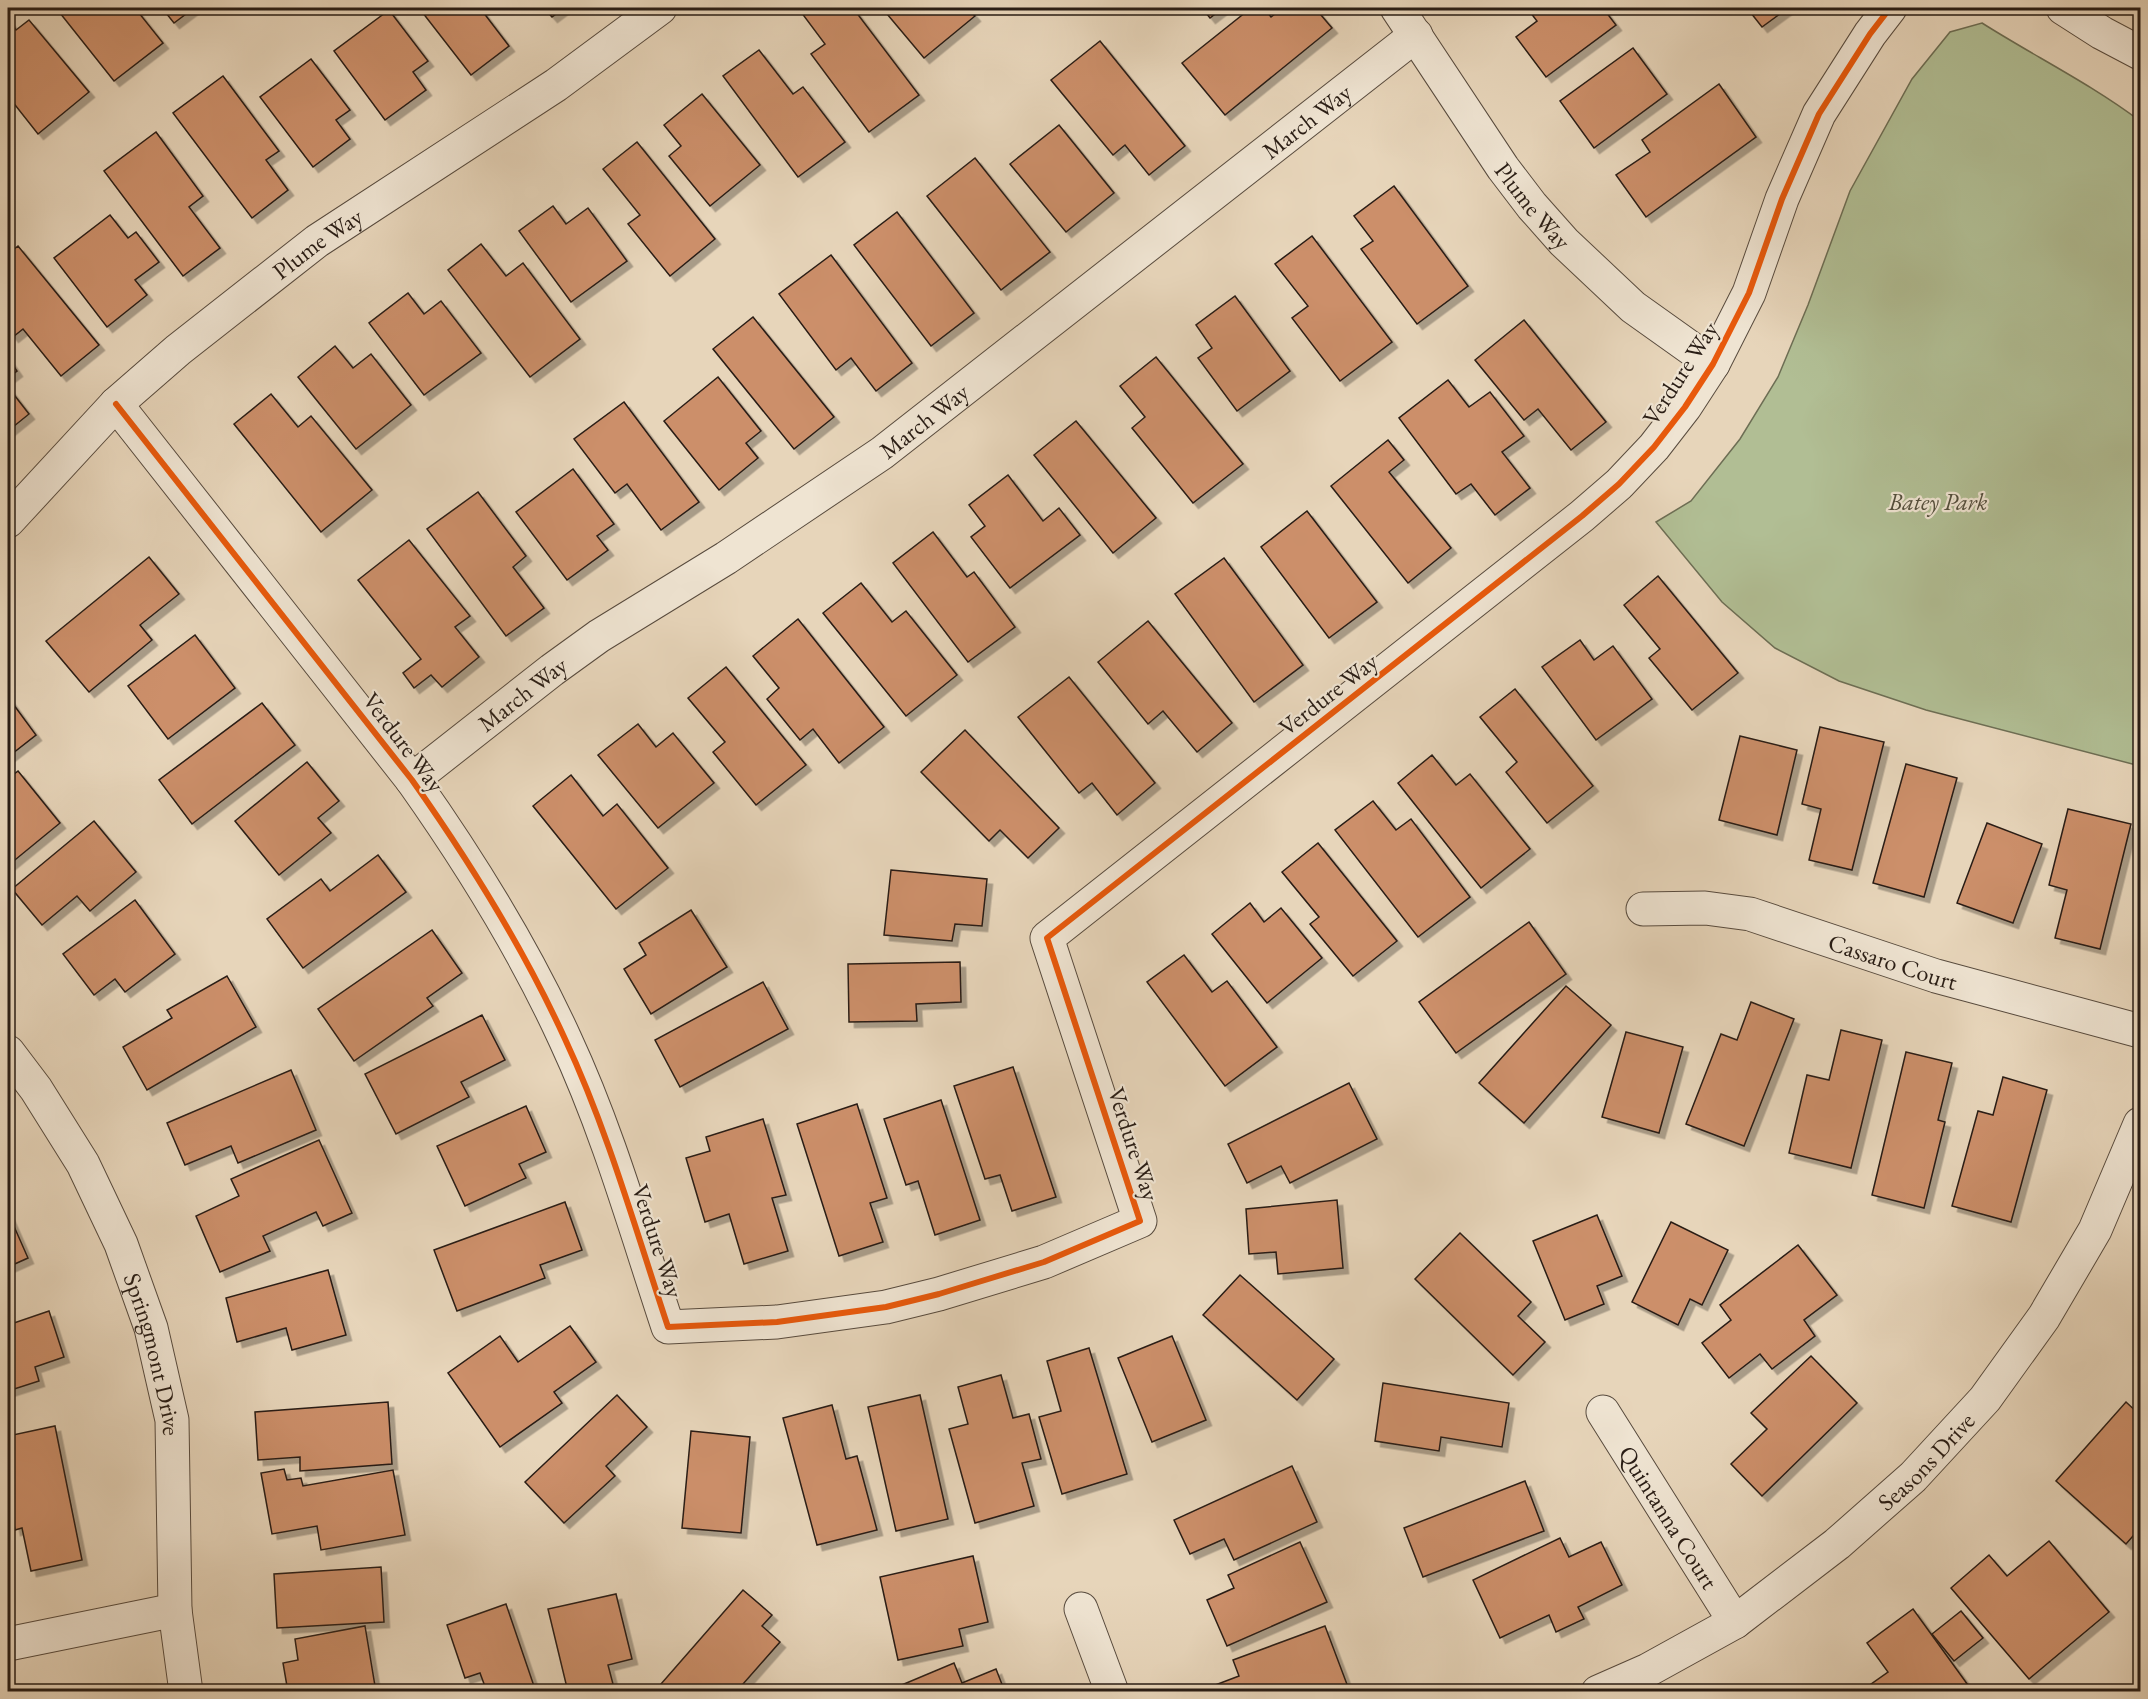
<svg xmlns="http://www.w3.org/2000/svg" width="2148" height="1699" font-family="'EB Garamond',serif">
<style>
.green{fill:#b1be94;stroke:#6d6e54;stroke-width:1.5}
.building{fill:#cc8f6b;stroke:#291d15;stroke-width:1.5;filter:url(#shadow)}
.lines{fill:none;stroke-linecap:round;stroke-linejoin:round}
.minor-casing{stroke:#584b3e;stroke-width:35}
.tertiary-casing{stroke:#584b3e;stroke-width:35}
.minor{stroke:#efe4d2;stroke-width:33}
.tertiary{stroke:#efe4d2;stroke-width:33}
.cycleway-casing{stroke:#efe4d2;stroke-width:10}
.cycleway{stroke:#e8590c;stroke-width:6}
.labels{text-anchor:middle;dominant-baseline:central;stroke-width:4.5;stroke-linejoin:round;paint-order:stroke}
.street-label{font-size:24px;fill:#291d15;stroke:#efe4d2}
.park-label{font-size:24px;font-style:italic;fill:#524d3b;stroke:#efe4d2}
</style>
<defs>
<filter id="shadow"><feDropShadow dx="5.5" dy="5.5" stdDeviation="0" flood-color="#0004"/></filter>
</defs>
<rect width="100%" height="100%" fill="#e7d5ba"/>
<filter id="stains"><feTurbulence type="fractalNoise" baseFrequency=".00333" numOctaves="4"/><feColorMatrix values="0 0 0 0 .2 0 0 0 0 .09 0 0 0 0 .02 0 0 0 .5 -.17"/></filter>
<radialGradient id="worn" r=".72"><stop offset=".6" stop-color="#630" stop-opacity="0"/><stop offset="1" stop-color="#630" stop-opacity=".3"/></radialGradient>
<path class="green" d="M1982,23C2034,56 2091,84 2140,121V766L1926,710L1839,681L1775,648L1722,602L1656,522L1691,501L1740,439L1778,377L1808,305L1850,191L1912,79L1950,32Z"/>
<g class="building">
<polygon points="56,8 135,8 163,43 114,81"/>
<polygon points="162,8 194,8 174,23"/>
<polygon points="419,8 480,8 509,46 471,75"/>
<polygon points="544,8 564,8 552,17"/>
<polygon points="807,8 853,8 919,95 869,132 811,54 825,44 801,12"/>
<polygon points="882,8 968,8 975,16 924,58"/>
<polygon points="1202,8 1223,8 1210,18"/>
<polygon points="1251,8 1264,8 1271,17 1283,8 1315,8 1332,28 1225,115 1182,63"/>
<polygon points="1527,8 1603,8 1616,25 1546,77 1516,37 1537,21"/>
<polygon points="1747,8 1788,8 1762,27"/>
<polygon points="389,10 428,61 413,72 426,90 385,120 334,51"/>
<polygon points="8,19 16,30 29,20 89,92 38,134 8,96"/>
<polygon points="1100,41 1185,146 1149,175 1125,145 1113,155 1051,80"/>
<polygon points="1633,48 1667,94 1594,148 1560,101"/>
<polygon points="759,50 793,94 803,87 845,142 798,177 723,76"/>
<polygon points="311,59 350,110 336,120 350,139 313,167 260,97"/>
<polygon points="223,76 279,151 266,160 288,190 252,218 173,113"/>
<polygon points="1719,84 1756,137 1646,217 1616,175 1650,152 1642,140"/>
<polygon points="702,94 760,165 710,206 669,156 681,146 664,125"/>
<polygon points="1059,125 1114,193 1066,232 1010,164"/>
<polygon points="156,132 203,196 189,207 220,248 183,276 104,171"/>
<polygon points="637,142 715,239 670,276 628,224 640,215 603,169"/>
<polygon points="975,158 1050,252 1001,290 927,196"/>
<polygon points="1394,186 1468,286 1417,324 1361,249 1373,241 1354,216"/>
<polygon points="553,206 566,224 588,208 627,261 571,302 519,231"/>
<polygon points="897,212 974,313 931,346 854,245"/>
<polygon points="110,215 128,238 136,232 159,262 135,280 147,295 107,327 54,258"/>
<polygon points="1312,236 1392,342 1340,381 1292,318 1308,306 1275,264"/>
<polygon points="481,244 506,276 523,263 580,339 530,377 448,270"/>
<polygon points="18,246 99,345 61,376 23,329 13,337 8,330 8,254"/>
<polygon points="831,255 912,363 876,391 851,358 836,370 779,294"/>
<polygon points="408,293 424,314 441,301 481,353 424,395 369,323"/>
<polygon points="1235,296 1290,371 1237,411 1198,358 1212,348 1196,325"/>
<polygon points="753,317 834,417 794,449 713,349"/>
<polygon points="1524,320 1606,422 1571,450 1538,409 1524,420 1475,360"/>
<polygon points="335,346 353,368 371,354 411,405 356,449 298,377"/>
<polygon points="1156,357 1243,464 1193,503 1132,428 1145,417 1120,386"/>
<polygon points="8,358 17,371 8,378"/>
<polygon points="718,377 761,431 746,443 758,458 719,490 664,421"/>
<polygon points="1448,380 1469,407 1490,392 1524,436 1502,452 1530,488 1495,515 1471,484 1456,494 1399,418"/>
<polygon points="8,387 29,414 8,431"/>
<polygon points="271,394 298,427 311,416 372,490 321,532 234,424"/>
<polygon points="624,402 699,502 661,530 627,484 615,493 574,439"/>
<polygon points="1076,421 1156,518 1113,553 1034,455"/>
<polygon points="1388,440 1404,460 1389,472 1451,548 1408,583 1331,486"/>
<polygon points="573,469 614,524 597,536 608,550 567,580 516,512"/>
<polygon points="1008,475 1043,521 1059,508 1080,535 1010,588 971,537 985,526 969,505"/>
<polygon points="478,492 526,556 513,567 544,608 506,636 427,529"/>
<polygon points="1307,511 1377,602 1329,638 1261,547"/>
<polygon points="933,532 967,577 974,572 1015,627 968,662 893,563"/>
<polygon points="409,540 470,616 455,627 479,657 442,687 431,675 414,688 403,673 421,659 358,580"/>
<polygon points="149,557 179,594 140,625 152,640 89,692 46,641"/>
<polygon points="1224,558 1303,665 1254,702 1175,594"/>
<polygon points="1658,576 1738,673 1692,710 1649,658 1660,649 1624,605"/>
<polygon points="861,583 892,622 906,611 957,675 906,716 823,613"/>
<polygon points="798,619 884,727 839,763 813,729 800,740 767,699 779,688 753,656"/>
<polygon points="1148,621 1232,723 1197,752 1163,711 1148,724 1098,662"/>
<polygon points="195,635 235,688 168,739 128,686"/>
<polygon points="1580,640 1594,660 1613,646 1652,699 1596,740 1542,667"/>
<polygon points="726,667 806,765 756,805 713,752 725,742 688,698"/>
<polygon points="1069,677 1155,783 1117,815 1092,783 1079,793 1018,717"/>
<polygon points="1515,689 1593,786 1547,823 1506,772 1517,762 1480,717"/>
<polygon points="8,697 36,735 8,757"/>
<polygon points="262,703 295,745 192,824 159,780"/>
<polygon points="638,724 656,747 673,733 714,783 658,828 598,755"/>
<polygon points="1820,727 1884,742 1852,870 1809,860 1821,809 1802,804"/>
<polygon points="965,730 1059,828 1028,858 1000,830 989,841 921,772"/>
<polygon points="1740,736 1797,750 1777,835 1719,820"/>
<polygon points="1432,755 1456,785 1470,774 1530,849 1481,888 1398,783"/>
<polygon points="307,762 339,801 318,818 331,833 279,875 235,821"/>
<polygon points="1906,764 1957,778 1924,897 1873,883"/>
<polygon points="18,771 60,823 10,864 8,861 8,779"/>
<polygon points="571,775 603,816 617,804 668,868 616,909 533,806"/>
<polygon points="1373,801 1396,830 1411,819 1470,897 1418,937 1335,830"/>
<polygon points="2068,809 2131,824 2100,949 2055,938 2067,890 2049,885"/>
<polygon points="94,821 136,872 90,911 77,896 42,925 12,889"/>
<polygon points="1987,823 2042,844 2013,923 1957,903"/>
<polygon points="1318,843 1397,941 1353,976 1310,924 1319,917 1282,872"/>
<polygon points="378,855 406,892 303,968 267,919 321,879 330,891"/>
<polygon points="891,870 987,879 982,926 955,924 952,941 884,935"/>
<polygon points="135,900 175,954 125,992 115,979 94,995 63,954"/>
<polygon points="1250,903 1264,922 1281,908 1322,958 1267,1003 1212,934"/>
<polygon points="691,910 727,967 651,1014 624,969 646,955 639,943"/>
<polygon points="1529,922 1566,974 1456,1053 1419,1002"/>
<polygon points="432,930 462,973 427,998 433,1006 354,1061 318,1009"/>
<polygon points="1184,955 1212,992 1227,981 1277,1047 1225,1086 1147,982"/>
<polygon points="960,962 961,1002 916,1004 917,1021 849,1022 848,964"/>
<polygon points="227,976 256,1027 147,1090 123,1047 172,1018 167,1010"/>
<polygon points="763,982 788,1029 680,1087 655,1040"/>
<polygon points="1566,986 1611,1025 1524,1123 1479,1083"/>
<polygon points="1751,1002 1794,1019 1744,1146 1686,1124 1721,1034 1737,1040"/>
<polygon points="482,1015 505,1060 461,1082 469,1097 396,1134 365,1074"/>
<polygon points="1841,1030 1882,1040 1851,1168 1789,1153 1807,1075 1829,1080"/>
<polygon points="1626,1032 1683,1047 1659,1133 1602,1117"/>
<polygon points="1906,1052 1952,1063 1938,1120 1945,1122 1924,1208 1872,1195"/>
<polygon points="1013,1067 1056,1197 1012,1211 1000,1175 985,1179 954,1086"/>
<polygon points="291,1070 316,1130 238,1163 231,1146 185,1165 167,1123"/>
<polygon points="2003,1077 2047,1090 2011,1222 1952,1206 1978,1111 1993,1115"/>
<polygon points="1349,1083 1377,1139 1290,1183 1281,1166 1247,1183 1228,1144"/>
<polygon points="941,1100 980,1220 935,1235 918,1181 906,1185 884,1119"/>
<polygon points="857,1104 887,1198 870,1203 883,1242 839,1256 797,1124"/>
<polygon points="526,1106 546,1152 519,1164 526,1178 465,1206 437,1146"/>
<polygon points="763,1119 786,1195 772,1198 788,1251 744,1264 729,1214 705,1222 686,1158 710,1151 706,1137"/>
<polygon points="319,1140 352,1213 323,1226 316,1212 263,1236 270,1251 220,1272 196,1216 239,1196 231,1179"/>
<polygon points="1337,1200 1343,1268 1278,1274 1276,1252 1249,1254 1246,1209"/>
<polygon points="565,1202 582,1250 540,1265 545,1278 457,1311 434,1250"/>
<polygon points="9,1215 28,1258 8,1267 8,1216"/>
<polygon points="1597,1215 1622,1276 1597,1286 1604,1304 1565,1320 1533,1241"/>
<polygon points="1671,1222 1728,1250 1702,1305 1690,1299 1678,1325 1632,1302"/>
<polygon points="1460,1233 1531,1302 1518,1316 1545,1342 1513,1375 1415,1279"/>
<polygon points="1798,1245 1837,1295 1804,1320 1815,1336 1772,1369 1760,1354 1729,1378 1702,1343 1731,1320 1720,1305"/>
<polygon points="328,1270 346,1335 292,1350 286,1328 237,1342 226,1298"/>
<polygon points="1240,1275 1334,1359 1297,1400 1203,1315"/>
<polygon points="49,1311 64,1357 35,1367 39,1381 8,1391 8,1325"/>
<polygon points="570,1326 596,1362 554,1392 562,1403 500,1447 448,1373 500,1336 518,1362"/>
<polygon points="1172,1336 1206,1420 1152,1442 1118,1358"/>
<polygon points="1089,1348 1127,1474 1062,1494 1039,1417 1061,1411 1047,1361"/>
<polygon points="1811,1356 1857,1403 1762,1496 1731,1464 1767,1429 1751,1413"/>
<polygon points="1001,1375 1013,1418 1029,1414 1041,1459 1022,1463 1034,1506 975,1523 949,1429 968,1424 958,1387"/>
<polygon points="1383,1383 1509,1403 1502,1447 1441,1437 1439,1451 1375,1441"/>
<polygon points="617,1395 647,1427 606,1466 615,1476 564,1523 525,1482"/>
<polygon points="920,1395 948,1519 896,1531 868,1407"/>
<polygon points="388,1402 392,1464 300,1471 300,1457 258,1460 255,1412"/>
<polygon points="2126,1402 2140,1415 2140,1528 2126,1544 2056,1481"/>
<polygon points="832,1405 846,1459 857,1456 877,1530 817,1545 783,1418"/>
<polygon points="55,1426 82,1560 31,1571 22,1528 15,1530 8,1492 8,1436"/>
<polygon points="691,1431 750,1437 741,1533 682,1528"/>
<polygon points="1292,1466 1317,1522 1234,1560 1224,1539 1190,1554 1174,1520"/>
<polygon points="284,1469 287,1480 301,1478 303,1486 393,1470 405,1535 321,1550 317,1526 272,1534 261,1473"/>
<polygon points="1525,1481 1544,1531 1423,1577 1404,1528"/>
<polygon points="1560,1538 1569,1557 1601,1542 1622,1585 1578,1607 1584,1619 1556,1632 1549,1615 1500,1638 1473,1580"/>
<polygon points="2049,1541 2109,1612 2029,1679 1951,1588 1989,1555 2007,1576"/>
<polygon points="1300,1542 1327,1602 1227,1646 1207,1600 1234,1588 1228,1575"/>
<polygon points="973,1556 988,1622 959,1629 963,1646 898,1660 880,1577"/>
<polygon points="381,1567 384,1622 277,1628 274,1574"/>
<polygon points="743,1590 772,1615 762,1626 780,1642 736,1692 654,1692"/>
<polygon points="616,1594 632,1659 608,1665 613,1684 580,1692 568,1692 548,1609"/>
<polygon points="506,1604 536,1692 487,1692 480,1673 465,1678 447,1625"/>
<polygon points="1913,1609 1973,1692 1871,1692 1867,1687 1888,1672 1867,1643"/>
<polygon points="1961,1611 1983,1638 1954,1661 1932,1634"/>
<polygon points="365,1626 376,1692 288,1692 283,1663 298,1660 295,1639"/>
<polygon points="1325,1626 1348,1687 1334,1692 1202,1692 1202,1690 1239,1676 1233,1660"/>
<polygon points="954,1663 962,1683 996,1669 1005,1692 885,1692"/>
</g>
<g class="lines">
<g class="minor-casing">
<g id="minor">
<path id="s1" d="M1397,8L1503,168L1532,206L1564,242L1633,307L1713,364"/>
<polyline points="2063,8 2102,33 2140,53"/>
<path d="M116,404L412,780C470,862 523,947 565,1039C608,1131 636,1231 668,1327L777,1322L886,1307L939,1294L1044,1262L1140,1221L1047,938L1582,516L1619,484L1654,447L1685,407L1713,364L1749,293L1782,199L1819,114L1870,34L1890,8"/>
<path id="s2" d="M8,521L116,404L178,350L317,241L556,85L660,8"/>
<path id="s3" d="M412,780L552,670L599,636L726,558L882,453L1416,35"/>
<path id="s4" d="M1643,909L1705,908L1750,914L1936,976L2140,1031"/>
<path id="s5" d="M8,1052L36,1089L83,1164L121,1244L151,1328L172,1420L175,1610L186,1692"/>
<path id="s6" d="M1603,1412L1735,1622"/>
<polyline points="1081,1609 1112,1692"/>
<polyline points="8,1644 175,1610"/>
</g>
</g>
<g class="tertiary-casing">
<g id="tertiary">
<path id="s7" d="M1598,1692L1648,1670L1735,1622L1837,1544L1913,1477L1985,1399L2044,1317L2095,1230L2140,1124"/>
</g>
</g>
<use href="#minor" class="minor"/>
<use href="#tertiary" class="tertiary"/>
<g class="cycleway-casing">
<path id="cycleway" d="M116,404L412,780C470,862 523,947 565,1039C608,1131 636,1231 668,1327L777,1322L886,1307L939,1294L1044,1262L1140,1221L1047,938L1582,516L1619,484L1654,447L1685,407L1713,364L1749,293L1782,199L1819,114L1870,34L1890,8"/>
</g>
<use href="#cycleway" class="cycleway"/>
</g>
<g class="labels">
<g class="street-label">
<text stroke="none"><textPath href="#s3" startOffset="1112">March Way</textPath></text>
<text stroke="none"><textPath href="#s1" startOffset="240">Plume Way</textPath></text>
<text stroke="none"><textPath href="#s2" startOffset="417">Plume Way</textPath></text>
<text transform="translate(1680 373) rotate(-57)">Verdure Way</text>
<text stroke="none"><textPath href="#s3" startOffset="626">March Way</textPath></text>
<text stroke="none"><textPath href="#s3" startOffset="140">March Way</textPath></text>
<text transform="translate(1328 694) rotate(-38)">Verdure Way</text>
<text transform="translate(404 742) rotate(53)">Verdure Way</text>
<text stroke="none"><textPath href="#s4" startOffset="258">Cassaro Court</textPath></text>
<text transform="translate(1134 1144) rotate(72)">Verdure Way</text>
<text transform="translate(658 1241) rotate(72)">Verdure Way</text>
<text stroke="none"><textPath href="#s5" startOffset="339">Springmont Drive</textPath></text>
<text stroke="none"><textPath href="#s7" startOffset="404">Seasons Drive</textPath></text>
<text stroke="none"><textPath href="#s6" startOffset="124">Quintanna Court</textPath></text>
</g>
<g class="park-label">
<text x="1938" y="501">Batey Park</text>
</g>
</g>
<rect width="2148" height="1699" fill="none" stroke="#e7d5ba" stroke-width="30"/>
<rect x="9" y="9" width="2130" height="1681" fill="none" stroke="#291d15" stroke-width="3"/>
<rect x="15" y="15" width="2118" height="1669" fill="none" stroke="#291d15" stroke-width="1.5"/>
<rect width="100%" height="100%" filter="url(#stains)"/>
<rect width="100%" height="100%" fill="url(#worn)"/>
</svg>
